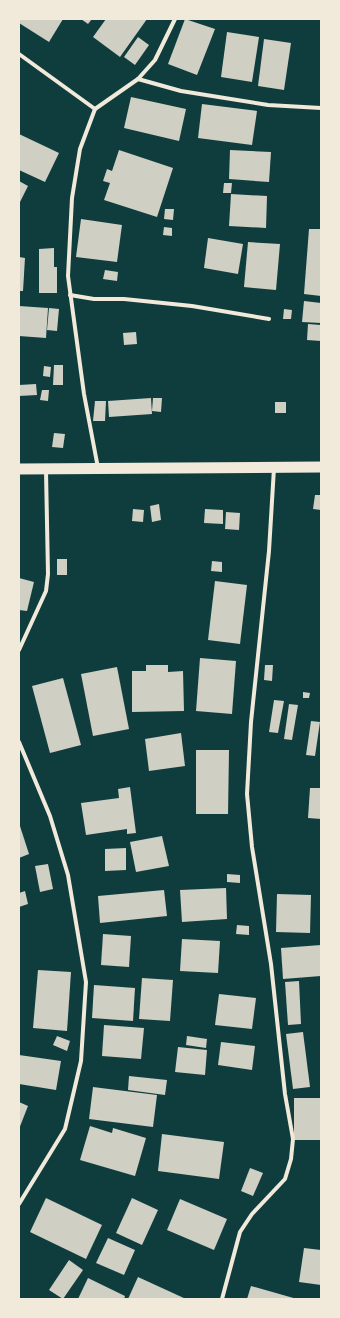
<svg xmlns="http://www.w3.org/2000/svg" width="340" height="1318" font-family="Rubik,sans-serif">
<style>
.building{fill:#cfcfc3}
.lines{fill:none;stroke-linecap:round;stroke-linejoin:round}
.minor{stroke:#f1e9da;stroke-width:4}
.trunk{stroke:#f1e9da;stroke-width:11}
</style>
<rect width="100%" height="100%" fill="#0f3d3e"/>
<g class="building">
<polygon points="19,19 63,19 49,42 19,23"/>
<polygon points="81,19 92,19 88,24"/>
<polygon points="106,19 147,19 120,57 93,37"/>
<polygon points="185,19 215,29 197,75 168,64"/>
<polygon points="227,32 259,37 252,82 221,77"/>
<polygon points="138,37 149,45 135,65 124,57"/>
<polygon points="264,39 291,43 284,90 258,86"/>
<polygon points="131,97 186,109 179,141 124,128"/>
<polygon points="202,104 257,111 252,145 198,138"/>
<polygon points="19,134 59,153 45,182 19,170"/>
<polygon points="119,150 173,168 157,217 104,200 110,183 103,181 107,169 112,171"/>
<polygon points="230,150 271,152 269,182 229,179"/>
<polygon points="19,181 28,186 19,204"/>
<polygon points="224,183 232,183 231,193 223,193"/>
<polygon points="231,194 267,196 266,228 229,226"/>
<polygon points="165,209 174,209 173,220 164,219"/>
<polygon points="81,219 122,225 117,262 76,257"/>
<polygon points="164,227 172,228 172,236 163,235"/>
<polygon points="309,229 321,229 321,296 304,294"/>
<polygon points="208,238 243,244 238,274 204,268"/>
<polygon points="248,242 280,244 276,290 244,287"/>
<polygon points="54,248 54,267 57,267 57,293 39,293 39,249"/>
<polygon points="19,257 25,258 23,291 19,291"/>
<polygon points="105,270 118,272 117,281 103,279"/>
<polygon points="304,301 321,303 321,323 302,322"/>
<polygon points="19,306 48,308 46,338 19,336"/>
<polygon points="49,308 59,309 57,331 47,330"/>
<polygon points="284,309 292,310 291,319 283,319"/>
<polygon points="308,324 321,325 321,341 307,340"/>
<polygon points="136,332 137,344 124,345 123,333"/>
<polygon points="54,365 63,365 63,385 53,385"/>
<polygon points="44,366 51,367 50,377 43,376"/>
<polygon points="36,384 37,395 19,396 19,385"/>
<polygon points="42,390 49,390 48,401 40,400"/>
<polygon points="151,398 152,414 109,417 108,401"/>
<polygon points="153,398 162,398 161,412 152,411"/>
<polygon points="95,401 106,401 105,421 93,421"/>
<rect x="275" y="402" width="11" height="11"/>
<polygon points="54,433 65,434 63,448 52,447"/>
<polygon points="315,495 321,495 321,510 313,509"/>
<polygon points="159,504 161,520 152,522 150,506"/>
<polygon points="133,509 144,510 143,522 132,521"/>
<polygon points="205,509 223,510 223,524 204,523"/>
<polygon points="226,512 240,513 239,530 225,529"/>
<rect x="57" y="559" width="10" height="16"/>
<polygon points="212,561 222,562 222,572 211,571"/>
<polygon points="19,578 34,582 27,611 19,610"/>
<polygon points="215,581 247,585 240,644 208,640"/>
<polygon points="200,658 236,661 232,714 196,711"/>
<polygon points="146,665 168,665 168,672 183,671 184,711 132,712 132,671 146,671"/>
<polygon points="265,665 273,665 272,681 264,680"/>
<polygon points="117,667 129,729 93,736 81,674"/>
<polygon points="63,678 81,745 50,753 32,686"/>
<polygon points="303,692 310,693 309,698 303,698"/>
<polygon points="274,700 284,701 278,733 269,732"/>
<polygon points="289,704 298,705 292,740 284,739"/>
<polygon points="311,721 320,722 315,756 306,755"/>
<polygon points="181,733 185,766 149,771 145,739"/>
<polygon points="196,750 229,750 228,814 196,814"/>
<polygon points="130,787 136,833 127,834 127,829 86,835 81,803 119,798 118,789"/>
<polygon points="310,788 321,788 321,819 308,818"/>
<polygon points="19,823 29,854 19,858"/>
<polygon points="162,836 169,866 136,872 130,842"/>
<polygon points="126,848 126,870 105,871 105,849"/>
<polygon points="48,864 53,889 40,892 35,866"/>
<polygon points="227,874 240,875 240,883 227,882"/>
<polygon points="226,888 227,919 182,922 180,890"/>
<polygon points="164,890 167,916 100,923 98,896"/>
<polygon points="25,891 28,904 19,907 19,893"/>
<polygon points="277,894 311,895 310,933 276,932"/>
<polygon points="237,925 249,926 249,935 236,934"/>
<polygon points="103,934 131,936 129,967 101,965"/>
<polygon points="182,939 220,941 218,973 180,971"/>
<polygon points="321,945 321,976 283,979 281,948"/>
<polygon points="38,970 71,972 67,1031 33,1028"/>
<polygon points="142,978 173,980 170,1021 139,1019"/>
<polygon points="299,981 301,1024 288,1025 285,982"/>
<polygon points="94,985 135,988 133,1021 92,1018"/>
<polygon points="219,994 256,998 252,1029 215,1025"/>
<polygon points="104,1025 144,1028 141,1059 102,1056"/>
<polygon points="303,1032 310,1087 293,1089 286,1034"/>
<polygon points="57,1036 70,1041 67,1051 53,1045"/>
<polygon points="187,1036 207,1039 206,1048 186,1045"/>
<polygon points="221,1042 255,1046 252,1070 218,1065"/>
<polygon points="178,1047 207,1050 205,1075 175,1072"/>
<polygon points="19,1055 61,1061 56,1090 19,1084"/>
<polygon points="129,1076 167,1080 165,1095 128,1090"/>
<polygon points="93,1087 157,1095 153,1127 89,1119"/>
<rect x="294" y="1098" width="27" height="42"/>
<polygon points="19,1102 28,1106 19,1129"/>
<polygon points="90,1126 112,1133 113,1128 146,1138 135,1176 80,1160"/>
<polygon points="162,1134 224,1142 219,1179 158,1171"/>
<polygon points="250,1168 263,1173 253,1196 241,1191"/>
<polygon points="46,1198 102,1225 86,1259 30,1232"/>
<polygon points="132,1198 158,1210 142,1245 116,1233"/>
<polygon points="180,1199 227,1219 214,1250 167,1230"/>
<polygon points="108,1238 135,1250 124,1275 96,1263"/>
<polygon points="304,1248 321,1250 321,1285 299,1282"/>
<polygon points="69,1260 83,1270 63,1299 49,1290"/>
<polygon points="138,1277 186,1299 128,1299"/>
<polygon points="88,1278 125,1296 124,1299 78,1299"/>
<polygon points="251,1286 297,1299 247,1299"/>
</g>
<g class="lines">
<g class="minor">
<polyline points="19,54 95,109"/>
<polyline points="138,79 181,91 268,105 321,108"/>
<polyline points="70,295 94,299 124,299 192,306 269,319"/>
<polyline points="98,468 84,394 68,276 72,198 80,149 95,109 138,79 155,60 175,19"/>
<polyline points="19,650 46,591 48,574 46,471"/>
<polyline points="19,742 50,816 68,875 86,982 81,1061 65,1129 19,1204"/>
<polyline points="222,1299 240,1232 252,1214 285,1179 291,1159 293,1139 285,1094 271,964 252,847 247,794 251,722 269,551 274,468"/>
</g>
<polyline class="trunk" points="19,469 321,467"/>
</g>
<rect width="340" height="1318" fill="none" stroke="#f1e9da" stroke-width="40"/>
</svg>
